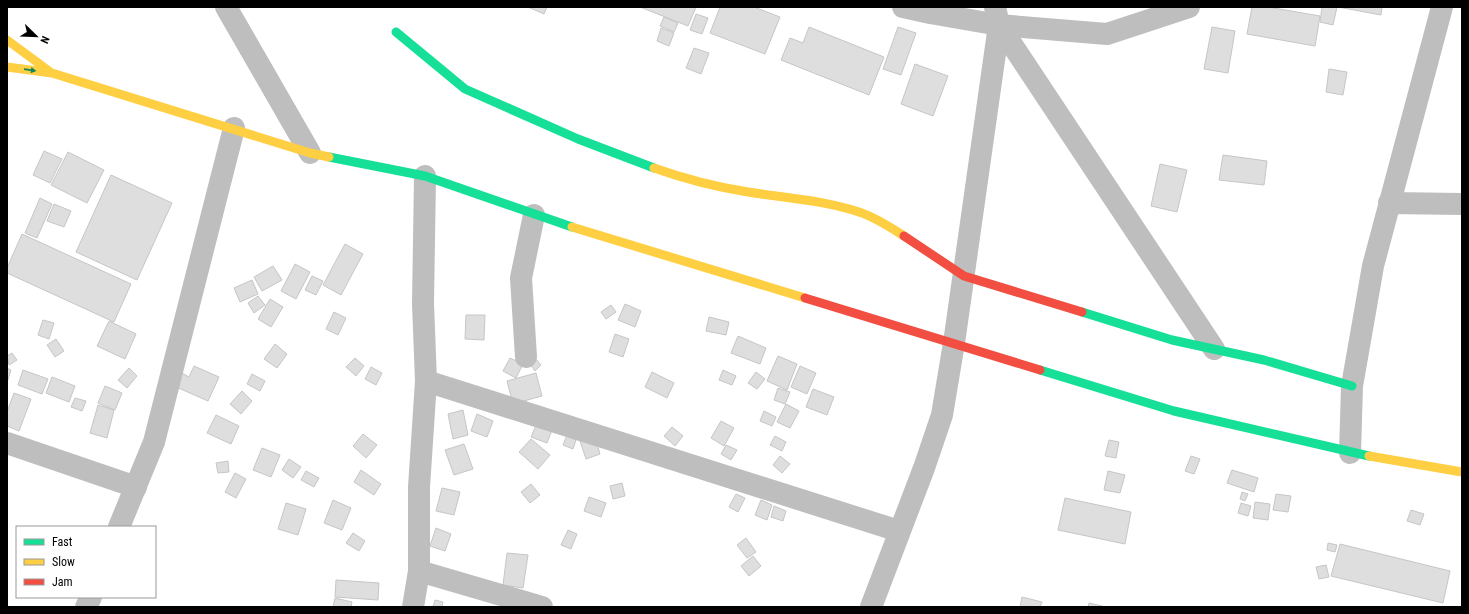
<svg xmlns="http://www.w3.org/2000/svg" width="1469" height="614" font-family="'Roboto Condensed',sans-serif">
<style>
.building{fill:#dedede;stroke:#c6c6c6}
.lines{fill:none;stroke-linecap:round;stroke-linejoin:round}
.street{stroke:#bebebe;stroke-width:22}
.fast{stroke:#16e098;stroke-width:9}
.slow{stroke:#ffcf43;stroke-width:9}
.jam{stroke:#f24e42;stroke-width:9}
.oneway{fill:#0d865b}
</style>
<rect width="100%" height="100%" fill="#fff"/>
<g class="building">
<polygon points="528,7 547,7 544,14"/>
<polygon points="640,7 696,7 688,26"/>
<polygon points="720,7 754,7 780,17 765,54 710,33"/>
<polygon points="1252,7 1268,7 1320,16 1315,46 1247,34"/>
<polygon points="1322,7 1337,7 1333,25 1320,22"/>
<polygon points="1338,7 1382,7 1381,15"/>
<polygon points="696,14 708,18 702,34 690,30"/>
<polygon points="664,17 678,23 674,32 660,26"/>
<polygon points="809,27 884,57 869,95 781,60 790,38 803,43"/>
<polygon points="898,27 916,33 901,75 883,69"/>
<polygon points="1212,27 1235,31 1228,73 1204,69"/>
<polygon points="661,28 674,33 669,46 657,41"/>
<polygon points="694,48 709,53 701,74 686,68"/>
<polygon points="915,64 948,76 933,116 901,104"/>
<polygon points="1329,69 1347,72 1343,95 1326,92"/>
<polygon points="44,151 62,159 50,183 33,175"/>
<polygon points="68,152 104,170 87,203 51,185"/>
<polygon points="1223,155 1267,161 1264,185 1219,180"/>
<polygon points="1160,164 1187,170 1177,212 1151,206"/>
<polygon points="111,175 172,203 137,280 76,252"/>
<polygon points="40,198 52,204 37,238 25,233"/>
<polygon points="54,204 71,211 64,227 47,221"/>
<polygon points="22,234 131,284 114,322 7,273 7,268"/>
<polygon points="345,244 363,254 341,295 323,285"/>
<polygon points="295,264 310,272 296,299 281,291"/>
<polygon points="273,266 282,280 262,291 254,277"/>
<polygon points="312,276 323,281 316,295 305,290"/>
<polygon points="252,280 258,294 240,302 234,288"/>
<polygon points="258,296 265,305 254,313 248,303"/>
<polygon points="270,299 283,307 271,327 258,319"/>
<polygon points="625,304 641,311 635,327 618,320"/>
<polygon points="611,305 616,312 606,319 601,312"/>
<polygon points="334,312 346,318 338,335 326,329"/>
<polygon points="466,315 485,315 484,340 465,339"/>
<polygon points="709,317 729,322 726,335 706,331"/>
<polygon points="43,320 54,323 49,339 38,335"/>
<polygon points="109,321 136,334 125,359 97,346"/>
<polygon points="615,334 629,339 623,357 609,352"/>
<polygon points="738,336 766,348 760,364 731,353"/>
<polygon points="56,339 64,351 55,357 47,345"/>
<polygon points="275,344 287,354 277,368 264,359"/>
<polygon points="12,353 17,360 9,365 7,356"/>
<polygon points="778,356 797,364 787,390 767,381"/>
<polygon points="355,358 364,366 356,376 346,367"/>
<polygon points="510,358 523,364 516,378 503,371"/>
<polygon points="536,359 541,365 535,371 530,364"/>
<polygon points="194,366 219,377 208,401 174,386 180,372 189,377"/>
<polygon points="800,366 816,373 807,394 791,387"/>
<polygon points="371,367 382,373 376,385 365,379"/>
<polygon points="7,368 11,370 7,383"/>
<polygon points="129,368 137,376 127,388 118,380"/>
<polygon points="23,370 48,379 42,394 18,385"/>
<polygon points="723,370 736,376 732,385 719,380"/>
<polygon points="652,372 674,383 667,398 645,387"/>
<polygon points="756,372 765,379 757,389 748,383"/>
<polygon points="536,373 542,396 513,404 507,381"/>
<polygon points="252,374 265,381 260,391 247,384"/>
<polygon points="52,377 75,386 69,402 46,393"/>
<polygon points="105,386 122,393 115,410 98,403"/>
<polygon points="778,388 790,392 785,404 774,400"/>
<polygon points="813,389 834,397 827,415 806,407"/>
<polygon points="242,391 252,401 241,414 230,404"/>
<polygon points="14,393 31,399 19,431 7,426 7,412"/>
<polygon points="75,398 86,401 82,411 71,407"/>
<polygon points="786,404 799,411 790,428 777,422"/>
<polygon points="98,405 114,410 107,438 90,433"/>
<polygon points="463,410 468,435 453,439 448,414"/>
<polygon points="764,411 776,417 772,426 760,421"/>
<polygon points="477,414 493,421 487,437 471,431"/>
<polygon points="216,415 239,426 231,444 207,433"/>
<polygon points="721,421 734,428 724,446 711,438"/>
<polygon points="537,423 552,430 547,443 531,437"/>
<polygon points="672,427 683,436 675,446 664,436"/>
<polygon points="568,433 577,437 573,449 563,445"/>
<polygon points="363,434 377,445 366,458 353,446"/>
<polygon points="775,436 786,442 782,451 770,445"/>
<polygon points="595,437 600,454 586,459 580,441"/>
<polygon points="531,439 550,455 538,469 519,452"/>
<polygon points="1109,440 1119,442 1116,458 1105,456"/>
<polygon points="464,444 473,469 454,475 445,450"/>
<polygon points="726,445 737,450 731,460 721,454"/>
<polygon points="262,448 280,455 271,477 253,470"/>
<polygon points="780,456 790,464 782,473 773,465"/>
<polygon points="1191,456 1200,459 1194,474 1185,471"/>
<polygon points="289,459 301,467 293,478 282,470"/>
<polygon points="228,461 229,472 218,473 216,463"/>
<polygon points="361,470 381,484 374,495 354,482"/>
<polygon points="1232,470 1258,478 1254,492 1227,483"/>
<polygon points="306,471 319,478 314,487 301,480"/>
<polygon points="1108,471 1125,475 1120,493 1104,490"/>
<polygon points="235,473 246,479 236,498 225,492"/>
<polygon points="622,483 625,496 613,499 610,486"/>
<polygon points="531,484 540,495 530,503 521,492"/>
<polygon points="442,488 460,492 454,515 436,511"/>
<polygon points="1242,492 1248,494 1245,501 1240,499"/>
<polygon points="736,494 745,498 738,512 729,507"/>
<polygon points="1276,494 1291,496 1288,512 1273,510"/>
<polygon points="589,497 606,503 601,517 584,511"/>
<polygon points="1065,498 1131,512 1125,544 1058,530"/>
<polygon points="333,500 351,508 342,530 324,523"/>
<polygon points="761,500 772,505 767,520 755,515"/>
<polygon points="1255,502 1270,504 1268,520 1253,518"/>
<polygon points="286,503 306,509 298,535 278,529"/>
<polygon points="1241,503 1251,506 1248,516 1238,513"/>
<polygon points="774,506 786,511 783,521 771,517"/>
<polygon points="1411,510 1424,514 1420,525 1407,521"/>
<polygon points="436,528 451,534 445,551 430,546"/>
<polygon points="568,530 577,534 571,549 561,545"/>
<polygon points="353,533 365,541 359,551 346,543"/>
<polygon points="746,538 756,552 747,558 737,545"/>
<polygon points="1328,543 1337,545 1335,552 1327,550"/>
<polygon points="1340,544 1450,571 1443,603 1331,576"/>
<polygon points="507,553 528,555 523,588 503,585"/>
<polygon points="753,556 761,566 749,576 741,566"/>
<polygon points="1326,565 1329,577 1319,579 1316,567"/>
<polygon points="336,580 379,583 378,600 335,597"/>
<polygon points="1022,597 1042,602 1040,607 1020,607"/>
<polygon points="335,598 352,602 351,607 333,607"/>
<polygon points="435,600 443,602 442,607 433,607"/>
<polygon points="1089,603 1106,607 1088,607"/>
</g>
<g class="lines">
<g class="street">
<polyline points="226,7 310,153"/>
<polyline points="903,7 930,13 999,25 1107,34 1189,7"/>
<polyline points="999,25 1214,349"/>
<polyline points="1389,203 1462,204"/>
<polyline points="526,357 521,278 534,215"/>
<polyline points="426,381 899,531"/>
<polyline points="7,443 136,487"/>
<polyline points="1350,453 1352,386 1373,266 1442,7"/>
<polyline points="119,527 154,442 234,128"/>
<polyline points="419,571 542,607"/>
<polyline points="86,607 91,597"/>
<polyline points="413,607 419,571 419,487 426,381 423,304 425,176"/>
<polyline points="871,607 924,468 942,415 954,343 999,25 995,7"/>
</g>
<g class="fast">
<polyline points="396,32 465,89 578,139 654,168"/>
<polyline points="329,157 425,176 572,227"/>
<polyline points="1082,312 1172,340 1264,360 1352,386"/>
<polyline points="1040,370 1174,411 1369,456"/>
</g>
<g class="slow">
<polyline points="7,40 49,71"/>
<polyline points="7,67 52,73 310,153 329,157"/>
<path d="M654,168C685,179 716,187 748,192C785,198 823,200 859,212C875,217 890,227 904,236"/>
<polyline points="572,227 805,298"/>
<polyline points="1369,456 1462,472"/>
</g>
<g class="jam">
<polyline points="904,236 964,276 1082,312"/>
<polyline points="805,298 1040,370"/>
</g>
</g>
<defs><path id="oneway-solid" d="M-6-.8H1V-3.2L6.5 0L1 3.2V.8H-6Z"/></defs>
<use class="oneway" href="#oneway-solid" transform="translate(30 70) rotate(8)"/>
<rect width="1469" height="614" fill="none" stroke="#000000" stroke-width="16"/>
<rect x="16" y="526" width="140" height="72" fill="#ffffff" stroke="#999999"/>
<rect x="24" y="539" width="20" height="6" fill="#16e098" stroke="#999999"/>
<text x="52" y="546" font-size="12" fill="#000000">Fast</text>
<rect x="24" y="559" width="20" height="6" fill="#ffcf43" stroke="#999999"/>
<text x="52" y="566" font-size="12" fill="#000000">Slow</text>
<rect x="24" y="579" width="20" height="6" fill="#f24e42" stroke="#999999"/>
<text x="52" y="586" font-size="12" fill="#000000">Jam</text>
<g transform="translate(36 36) rotate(113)" stroke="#ffffff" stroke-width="3" paint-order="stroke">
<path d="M0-3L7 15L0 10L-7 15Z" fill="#000000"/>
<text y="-6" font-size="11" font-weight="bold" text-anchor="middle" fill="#000000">N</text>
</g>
</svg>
